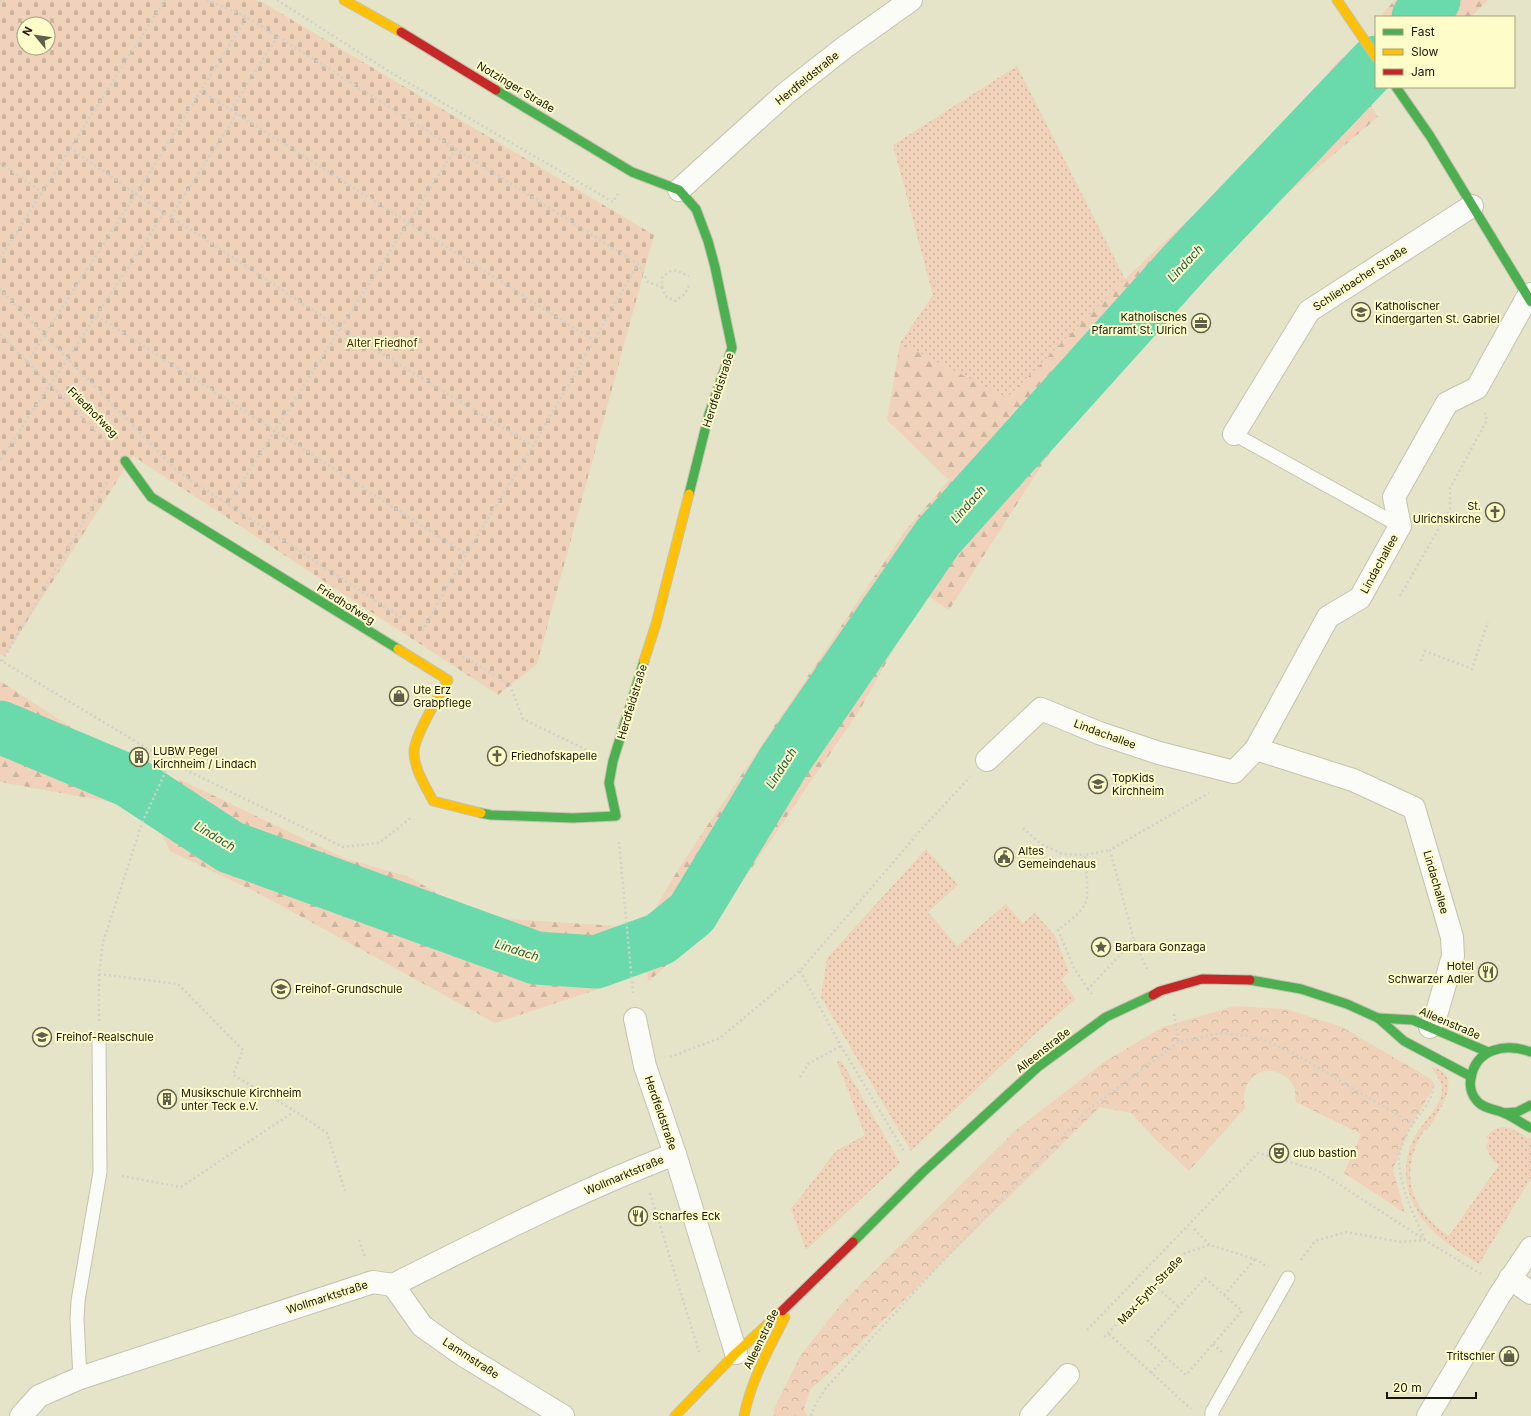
<svg xmlns="http://www.w3.org/2000/svg" width="1531" height="1416" font-family="Inter,sans-serif">
<style>
.grass{fill:url(#grass-dots)}
.forest{fill:url(#forest-firs)}
.cemetery{fill:url(#cemetery-stones);fill-rule:evenodd}
.park{fill:url(#park-crowns)}
.lines{fill:none;stroke-linecap:round;stroke-linejoin:round}
.river{stroke:#6adaac;stroke-width:53}
.lane-casing{stroke:#c4c3ae;stroke-width:15}
.street-casing{stroke:#c4c3ae;stroke-width:24}
.fast-casing{stroke:#c4c3ae;stroke-width:11}
.slow-casing{stroke:#c4c3ae;stroke-width:11}
.jam-casing{stroke:#c4c3ae;stroke-width:11}
.path{stroke:#d1d1c9;stroke-width:2.5;stroke-dasharray:2 3;stroke-linecap:butt}
.lane{stroke:#fbfbf7;stroke-width:13}
.street{stroke:#fbfbf7;stroke-width:22}
.fast{stroke:#4caf50;stroke-width:9}
.slow{stroke:#ffc107;stroke-width:9}
.jam{stroke:#c62828;stroke-width:9}
.labels{text-anchor:middle;dominant-baseline:central;stroke-width:4;stroke-linejoin:round;paint-order:stroke}
.street-label{font-size:11px;fill:#181705;stroke:#fefcc9}
.poi-label{font-size:11px;fill:#181705;stroke:#fefcc9;text-anchor:start}
.park-label{font-size:11px;fill:#522611;stroke:#fefcc9}
.water-label{font-size:12px;font-style:italic;fill:#1e5a44;stroke:#fefcc9}
</style>
<defs>
<pattern id="grass-dots" width="8" height="8" patternUnits="userSpaceOnUse"><rect width="8" height="8" fill="#efd2b9"/><path d="M2 2h.1M6 6h.1" fill="none" stroke="#ccb49e" stroke-width="1.8" stroke-linecap="round"/></pattern>
<pattern id="forest-firs" width="22" height="20" patternUnits="userSpaceOnUse"><rect width="22" height="20" fill="#efd2b9"/><path d="M5 1l3.5 6h-7zM16 11l3.5 6h-7z" fill="#ccb49e"/></pattern>
<pattern id="cemetery-stones" width="16" height="16" patternUnits="userSpaceOnUse"><rect width="16" height="16" fill="#efd2b9"/><path d="M2 7V4a2 2 0 0 1 4 0v3zM10 15v-3a2 2 0 0 1 4 0v3z" fill="#ccb49e"/></pattern>
<pattern id="park-crowns" width="20" height="18" patternUnits="userSpaceOnUse"><rect width="20" height="18" fill="#efd2b9"/><path d="M2 6a3 3 0 1 1 6 0M12 15a3 3 0 1 1 6 0" fill="none" stroke="#ccb49e"/></pattern>
</defs>
<rect width="100%" height="100%" fill="#e5e4c8"/>
<g class="grass">
<polygon points="1017,66 1125,279 1007,398 900,343 933,295 893,145"/>
<polygon points="926,849 958,885 928,912 957,946 1006,904 1023,923 1035,913 1055,936 1069,972 1061,980 1076,999 1036,1033 911,1151 821,997 827,958"/>
<polygon points="841,1060 900,1163 806,1250 791,1209 836,1151 865,1135 837,1062"/>
<path d="M1431,1067C1467,1073 1438,1114 1427,1130L1425,1129C1398,1171 1409,1209 1449,1236L1499,1165L1492,1160L1486,1147L1489,1140L1486,1137C1502,1118 1513,1130 1531,1139V1178L1479,1264C1463,1254 1445,1244 1432,1230C1406,1205 1398,1168 1415,1136C1422,1124 1441,1105 1442,1092C1442,1082 1436,1074 1431,1067Z"/>
</g>
<g class="forest">
<polygon points="1395,0 1488,0 1471,17 1385,17 1382,14"/>
<polygon points="1342,57 1378,117 1223,248 1108,362 949,610 925,594 859,711 717,919 648,982 644,927 681,865 905,531 949,480 887,420 900,343 1007,398 1125,279 1263,149"/>
<polygon points="0,681 151,779 140,807 0,782"/>
<polygon points="179,779 346,859 407,876 479,917 617,926 620,982 495,1023 260,894 170,851 156,823"/>
</g>
<path class="cemetery" d="M0,0H255L262,2L654,235L537,664L498,695L133,456L5,656L0,655ZM24,24H48V48H24Z"/>
<path class="park" d="M1235,1006L1286,1009L1342,1027L1431,1079L1435,1085L1408,1131L1393,1170L1405,1213L1344,1173L1361,1134L1296,1102C1295,1098 1296,1091 1294,1087C1292,1081 1287,1077 1281,1074C1264,1065 1246,1076 1244,1096C1244,1100 1245,1104 1245,1108L1189,1171L1158,1142L1131,1113L1100,1107L846,1357L810,1390L804,1409L807,1416H773L775,1407L800,1356L843,1302L1016,1130L1104,1062L1163,1027Z"/>
<g class="lines">
<g class="river">
<polyline points="1418,17 1434,0"/>
<polyline points="0,727 129,781 230,847 536,958 596,962 660,939 692,913 784,761 938,537 1190,257 1376,62"/>
</g>
<g class="lane-casing">
<g id="lane">
<polyline points="1234,434 1400,526"/>
<polyline points="80,1378 77,1319 78,1301 100,1172 99,1043"/>
<polyline points="1212,1416 1212,1412 1288,1278"/>
</g>
</g>
<g class="street-casing">
<g id="street">
<polyline points="679,190 785,94 845,47 911,0"/>
<polyline points="1234,434 1309,311 1472,206"/>
<polyline points="1256,749 1353,780 1414,808 1452,937 1453,956 1437,1012 1430,1027"/>
<polyline points="987,760 1041,709 1099,733 1159,753 1234,772 1256,749 1328,617 1360,598 1400,526 1394,497 1447,403 1477,388 1528,296 1531,294"/>
<polyline points="635,1019 645,1066 675,1154 736,1353"/>
<polyline points="1510,1278 1531,1293"/>
<polyline points="393,1285 422,1326 463,1355 563,1416"/>
<path d="M21,1416L39,1396L80,1378L373,1282L393,1285C485,1239 578,1191 675,1154"/>
<polyline points="1031,1416 1068,1375"/>
<polyline points="1428,1416 1499,1296 1531,1248"/>
</g>
</g>
<g class="fast-casing">
<g id="fast">
<polyline points="1396,87 1430,136 1531,302"/>
<polyline points="496,90 632,172 679,190 696,209 708,241 715,267 732,348 709,414 689,494"/>
<polyline points="125,461 151,497 398,649"/>
<polyline points="481,813 491,815 573,818 616,816 609,783 613,761 644,661"/>
<polyline points="1250,980 1301,989 1347,1004 1378,1018 1404,1041 1470,1076"/>
<polyline points="1378,1018 1413,1020 1488,1052"/>
<path d="M1531,1052C1506,1043 1476,1048 1471,1078C1469,1087 1471,1094 1477,1101C1484,1109 1495,1109 1504,1113C1514,1117 1522,1124 1531,1128"/>
<polyline points="1504,1113 1517,1112 1531,1105"/>
<polyline points="853,1242 922,1173 1039,1066 1106,1017 1153,995"/>
</g>
</g>
<g class="slow-casing">
<g id="slow">
<polyline points="344,0 401,32"/>
<polyline points="1337,0 1376,57"/>
<path d="M398,649L448,680C439,696 414,736 414,752C414,769 426,787 433,801L481,813"/>
<polyline points="644,661 656,624 689,494"/>
<polyline points="675,1416 736,1353 782,1311"/>
<path d="M744,1416C751,1380 769,1349 785,1317"/>
</g>
</g>
<g class="jam-casing">
<g id="jam">
<polyline points="401,32 496,90"/>
<polyline points="1153,995 1160,991 1202,979 1250,980"/>
<polyline points="782,1311 853,1242"/>
</g>
</g>
<g class="path">
<path d="M207,0L247,17L638,264L648,282L662,287V278C674,266 676,271 689,276"/>
<polyline points="277,0 390,72 613,202 618,194"/>
<polyline points="0,2 1,0"/>
<polyline points="201,91 593,340"/>
<polyline points="231,110 277,37"/>
<polyline points="70,148 136,194 340,328 533,446"/>
<polyline points="0,163 42,192"/>
<polyline points="171,216 237,114"/>
<polyline points="0,258 165,0"/>
<polyline points="662,287 665,296 675,301 685,294 690,283"/>
<polyline points="0,289 177,471 402,618"/>
<polyline points="97,316 466,554"/>
<polyline points="0,334 107,443"/>
<polyline points="27,362 136,194 247,17"/>
<polyline points="0,460 165,212"/>
<polyline points="228,504 456,148"/>
<polyline points="1400,596 1450,509 1450,488 1487,420 1485,413"/>
<polyline points="422,631 466,554 533,446 638,264"/>
<polyline points="463,656 510,685 523,719 589,751"/>
<polyline points="0,660 170,762 343,847 379,843 412,817"/>
<polyline points="2,661 107,482"/>
<polyline points="1421,661 1425,651 1472,669 1488,622"/>
<polyline points="1023,828 1041,844 1062,854 1085,855"/>
<polyline points="619,842 633,993"/>
<polyline points="1134,940 1147,969"/>
<polyline points="800,971 841,1046 905,1153"/>
<polyline points="99,974 178,984 243,1050 233,1075 295,1111"/>
<path d="M1088,989L1074,968L1058,930C1067,923 1079,915 1085,904C1090,896 1085,866 1085,855L1110,850"/>
<polyline points="1092,994 1088,989 1134,940 1110,850 1209,793"/>
<polyline points="1174,1014 1179,1042"/>
<polyline points="99,1021 99,974 103,942 142,823 170,762"/>
<polyline points="670,1057 720,1038 800,971 920,831 970,777"/>
<polyline points="800,1077 808,1064 841,1046"/>
<polyline points="122,1176 181,1187 295,1111 327,1133 345,1191"/>
<polyline points="650,1193 699,1352"/>
<polyline points="1194,1229 1210,1245"/>
<polyline points="359,1240 365,1257"/>
<path d="M1425,1240C1414,1215 1400,1189 1399,1161C1398,1149 1407,1134 1413,1124C1420,1112 1433,1101 1433,1086"/>
<polyline points="1301,1260 1315,1241 1346,1232 1401,1242 1424,1240"/>
<polygon points="1205,1278 1242,1311 1186,1375 1148,1341"/>
<polyline points="1154,1285 1179,1307"/>
<polyline points="1224,1295 1255,1259"/>
<polyline points="1087,1330 1258,1153 1317,1170 1425,1240 1481,1274"/>
<polyline points="1109,1334 1191,1409"/>
<polyline points="1104,1337 1185,1253 1210,1245 1255,1259 1268,1267"/>
<polyline points="1213,1344 1222,1352"/>
<polyline points="1151,1373 1166,1357"/>
<polyline points="811,1416 814,1407 826,1388 941,1263 1088,1110 1179,1042 1221,1033 1258,1037 1295,1054 1413,1124"/>
</g>
<use href="#lane" class="lane"/>
<use href="#street" class="street"/>
<use href="#fast" class="fast"/>
<use href="#slow" class="slow"/>
<use href="#jam" class="jam"/>
</g>
<defs>
<g id="school-ring" transform="scale(1)"><circle r="9.5" fill="#fefcc9" stroke="#605f49" stroke-width="1.5"/><path d="M0-5L7-2L0 1L-7-2ZM-4 1L0 2.5L4 1V4Q0 6-4 4Z" fill="#605f49"/></g>
<g id="office-ring" transform="scale(1)"><circle r="9.5" fill="#fefcc9" stroke="#605f49" stroke-width="1.5"/><path d="M-6-3h4V-5.5h4V-3h4V5H-6ZM-1-4.5V-3h2v-1.5ZM-6 0V1H6V0Z" fill="#605f49"/></g>
<g id="church-ring" transform="scale(1)"><circle r="9.5" fill="#fefcc9" stroke="#605f49" stroke-width="1.5"/><path d="M-1.2-6h2.4v3.5h3.3v2.4h-3.3V6h-2.4V-.1h-3.3v-2.4h3.3Z" fill="#605f49"/></g>
<g id="shop-ring" transform="scale(1)"><circle r="9.5" fill="#fefcc9" stroke="#605f49" stroke-width="1.5"/><path d="M-5-2.5h2.3a2.7 3.5 0 0 1 5.4 0H5L5.5 6h-11ZM-1.5-2.5h3a1.5 2.3 0 0 0-3 0Z" fill="#605f49"/></g>
<g id="building-ring" transform="scale(1)"><circle r="9.5" fill="#fefcc9" stroke="#605f49" stroke-width="1.5"/><path d="M-4-6H4V6H1V3H-1V6H-4ZM-2.5-4.3h1.7v1.8h-1.7ZM.8-4.3h1.7v1.8H.8ZM-2.5-1h1.7V.8h-1.7ZM.8-1h1.7V.8H.8Z" fill="#605f49"/></g>
<g id="civic-ring" transform="scale(1)"><circle r="9.5" fill="#fefcc9" stroke="#605f49" stroke-width="1.5"/><path d="M-.6-6.5H3V-4.5H.6V-3L4-1V1h2V6H-6V1h2V-1L-.6-3ZM-1.2 2.5V6h2.4V2.5Z" fill="#605f49"/></g>
<g id="sight-ring" transform="scale(1)"><circle r="9.5" fill="#fefcc9" stroke="#605f49" stroke-width="1.5"/><path d="M0-6L1.8-2.2L6-1.7L2.9 1.2L3.7 5.4L0 3.3L-3.7 5.4L-2.9 1.2L-6-1.7L-1.8-2.2Z" fill="#605f49"/></g>
<g id="restaurant-ring" transform="scale(1)"><circle r="9.5" fill="#fefcc9" stroke="#605f49" stroke-width="1.5"/><path d="M-5-6h1v4h1v-4h1v4h1v-4h1v5L-1.5 .5V6h-2V.5L-5-1ZM5-6V6H3V1.5H1.5Q1.5-4 5-6Z" fill="#605f49"/></g>
<g id="theatre-ring" transform="scale(1)"><circle r="9.5" fill="#fefcc9" stroke="#605f49" stroke-width="1.5"/><path d="M-5-5.5Q0-4 5-5.5V0Q5 5 0 6Q-5 5-5 0ZM-3.3-2.5H-1v1.5H-3.3ZM1-2.5H3.3v1.5H1ZM-2.8 1Q0 5.5 2.8 1Z" fill="#605f49"/></g>
</defs>
<g fill-rule="evenodd">
<use href="#school-ring" x="1361" y="312"/>
<use href="#office-ring" x="1201" y="323"/>
<use href="#church-ring" x="1495" y="512"/>
<use href="#shop-ring" x="399" y="696"/>
<use href="#church-ring" x="497" y="756"/>
<use href="#building-ring" x="139" y="757"/>
<use href="#school-ring" x="1098" y="784"/>
<use href="#civic-ring" x="1004" y="857"/>
<use href="#sight-ring" x="1101" y="947"/>
<use href="#restaurant-ring" x="1488" y="972"/>
<use href="#school-ring" x="281" y="989"/>
<use href="#school-ring" x="42" y="1037"/>
<use href="#building-ring" x="167" y="1099"/>
<use href="#theatre-ring" x="1279" y="1153"/>
<use href="#restaurant-ring" x="638" y="1216"/>
<use href="#shop-ring" x="1509" y="1356"/>
</g>
<g class="labels">
<g class="street-label">
<text transform="translate(807 78) rotate(-39)">Herdfeldstraße</text>
<text transform="translate(516 87) rotate(31)">Notzinger Straße</text>
<text transform="translate(1360 278) rotate(-33)">Schlierbacher Straße</text>
<text transform="translate(718 390) rotate(-72)">Herdfeldstraße</text>
<text transform="translate(93 412) rotate(45)">Friedhofweg</text>
<text transform="translate(1379 564) rotate(-61)">Lindachallee</text>
<text transform="translate(346 604) rotate(32)">Friedhofweg</text>
<text transform="translate(632 702) rotate(-73)">Herdfeldstraße</text>
<text transform="translate(1105 734) rotate(20)">Lindachallee</text>
<text transform="translate(1436 882) rotate(74)">Lindachallee</text>
<text transform="translate(1450 1023) rotate(23)">Alleenstraße</text>
<text transform="translate(1043 1050) rotate(-38)">Alleenstraße</text>
<text transform="translate(661 1113) rotate(71)">Herdfeldstraße</text>
<text transform="translate(624 1175) rotate(-23)">Wollmarktstraße</text>
<text transform="translate(1150 1290) rotate(-47)">Max-Eyth-Straße</text>
<text transform="translate(327 1297) rotate(-18)">Wollmarktstraße</text>
<text transform="translate(761 1339) rotate(-64)">Alleenstraße</text>
<text transform="translate(471 1358) rotate(33)">Lammstraße</text>
</g>
<g class="poi-label">
<text x="1375" y="306">Katholischer<tspan x="1375" dy="13">Kindergarten St. Gabriel</tspan></text>
<text x="1187" y="317" text-anchor="end">Katholisches<tspan x="1187" dy="13">Pfarramt St. Ulrich</tspan></text>
<text x="1481" y="506" text-anchor="end">St.<tspan x="1481" dy="13">Ulrichskirche</tspan></text>
<text x="413" y="690">Ute Erz<tspan x="413" dy="13">Grabpflege</tspan></text>
<text x="153" y="751">LUBW Pegel<tspan x="153" dy="13">Kirchheim / Lindach</tspan></text>
<text x="511" y="756">Friedhofskapelle</text>
<text x="1112" y="778">TopKids<tspan x="1112" dy="13">Kirchheim</tspan></text>
<text x="1018" y="851">Altes<tspan x="1018" dy="13">Gemeindehaus</tspan></text>
<text x="1115" y="947">Barbara Gonzaga</text>
<text x="1474" y="966" text-anchor="end">Hotel<tspan x="1474" dy="13">Schwarzer Adler</tspan></text>
<text x="295" y="989">Freihof-Grundschule</text>
<text x="56" y="1037">Freihof-Realschule</text>
<text x="181" y="1093">Musikschule Kirchheim<tspan x="181" dy="13">unter Teck e.V.</tspan></text>
<text x="1293" y="1153">club bastion</text>
<text x="652" y="1216">Scharfes Eck</text>
<text x="1495" y="1356" text-anchor="end">Tritschler</text>
</g>
<g class="park-label">
<text x="382" y="343">Alter Friedhof</text>
</g>
<g class="water-label">
<text transform="translate(1185 263) rotate(-47)">Lindach</text>
<text transform="translate(968 504) rotate(-48)">Lindach</text>
<text transform="translate(781 768) rotate(-57)">Lindach</text>
<text transform="translate(215 836) rotate(31)">Lindach</text>
<text transform="translate(517 950) rotate(18)">Lindach</text>
</g>
</g>
<rect x="1375" y="16" width="140" height="72" fill="#fefcc9" stroke="#a2a07b"/>
<rect x="1383" y="29" width="20" height="6" fill="#4caf50" stroke="#a2a07b"/>
<text x="1411" y="36" font-size="12" fill="#181705">Fast</text>
<rect x="1383" y="49" width="20" height="6" fill="#ffc107" stroke="#a2a07b"/>
<text x="1411" y="56" font-size="12" fill="#181705">Slow</text>
<rect x="1383" y="69" width="20" height="6" fill="#c62828" stroke="#a2a07b"/>
<text x="1411" y="76" font-size="12" fill="#181705">Jam</text>
<g transform="translate(36 36) rotate(299)"><circle r="19" fill="#fefcc9" stroke="#a2a07b"/>
<path d="M0-3L7 15L0 10L-7 15Z" fill="#605f49"/>
<text y="-6" font-size="11" font-weight="bold" text-anchor="middle" fill="#181705">N</text>
</g>
<path d="M1387 1392v6h89v-6" fill="none" stroke="#181705" stroke-width="2"/>
<text x="1393" y="1392" font-size="12" fill="#181705" stroke="#fefcc9" stroke-width="3" paint-order="stroke">20 m</text>
</svg>
